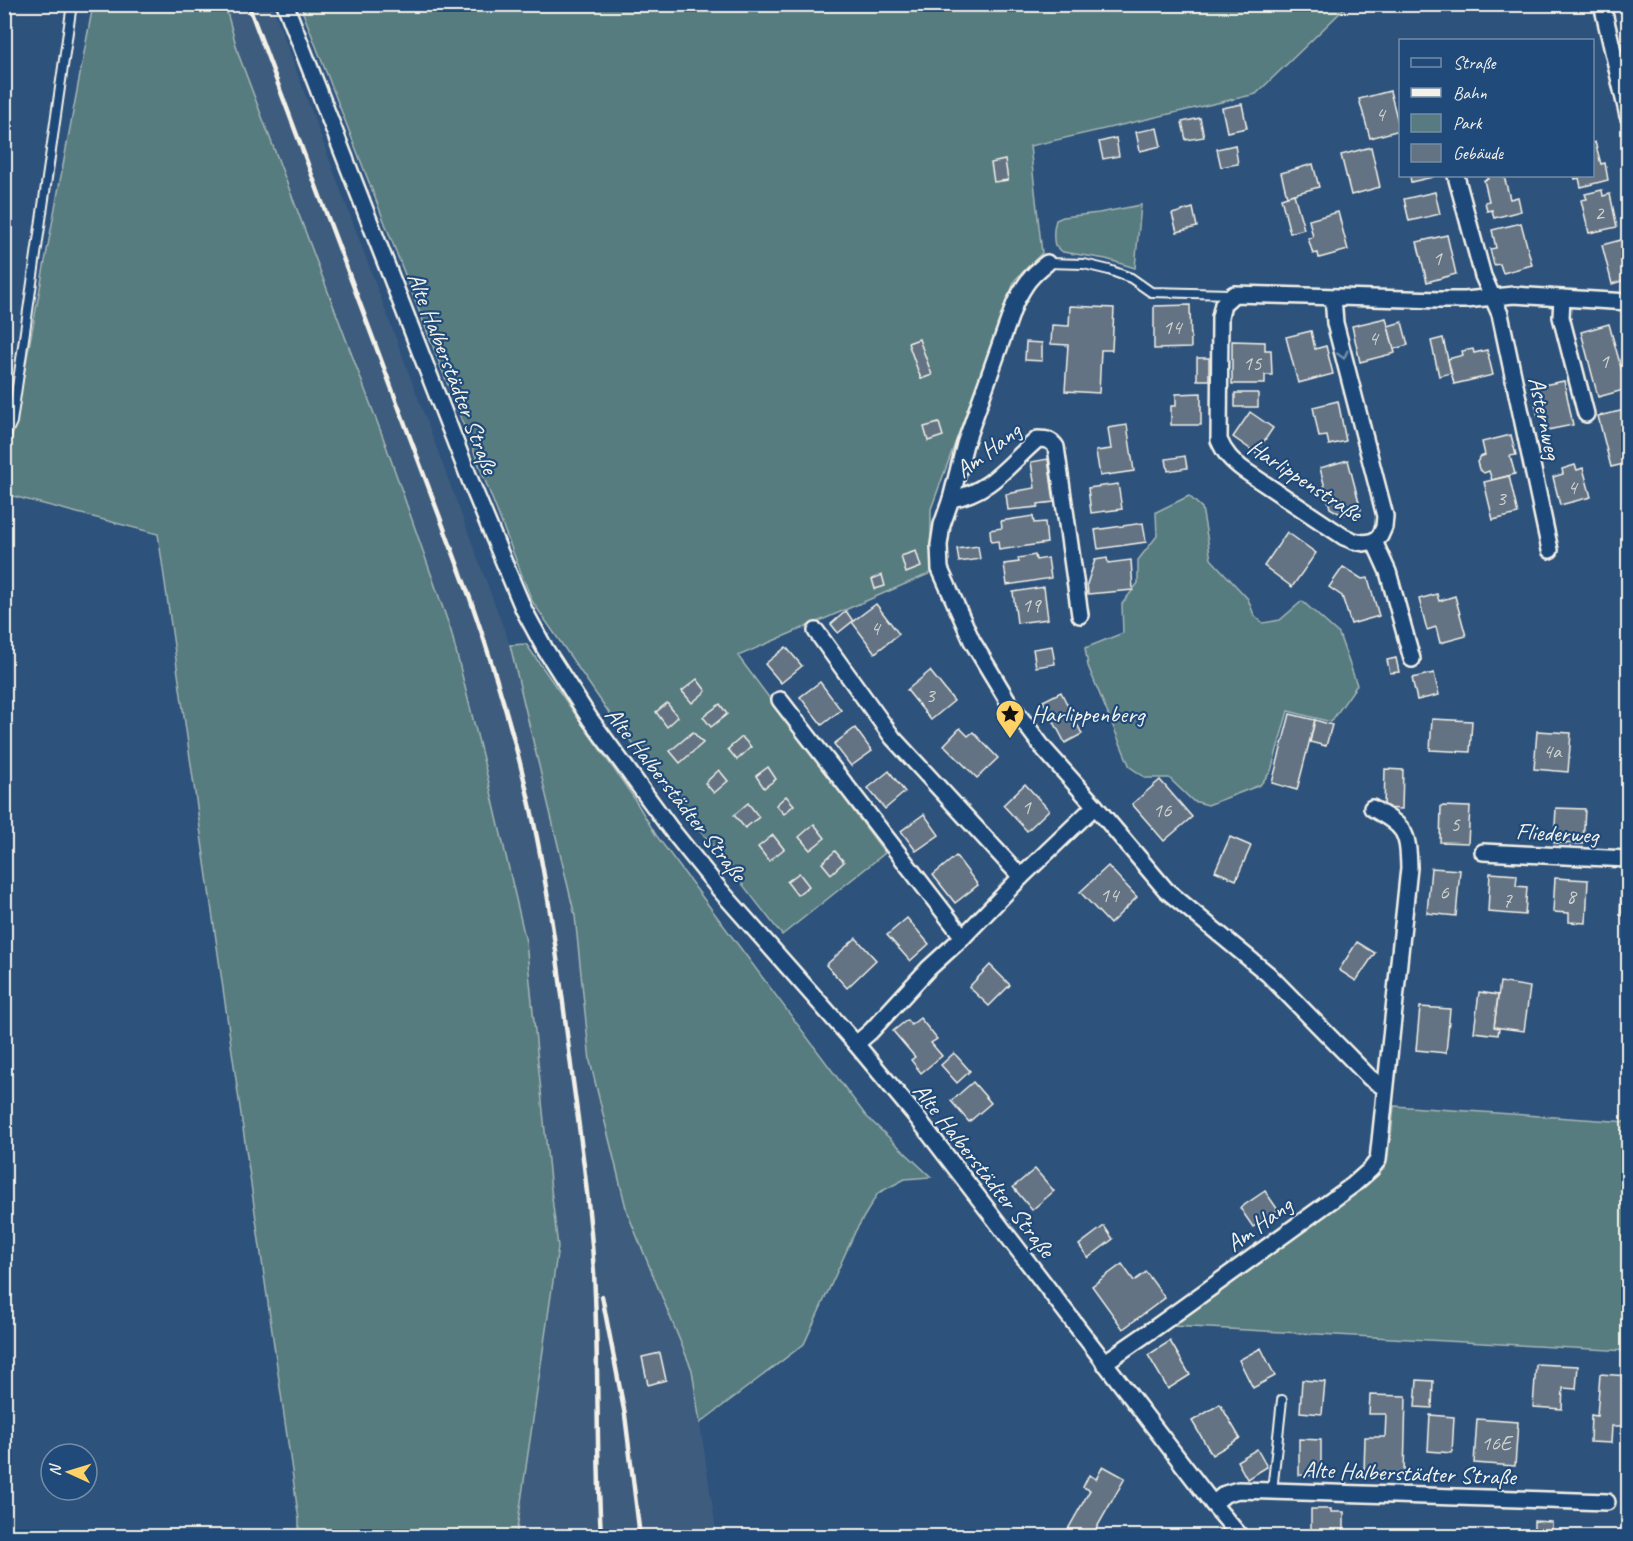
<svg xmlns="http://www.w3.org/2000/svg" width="1633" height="1541" font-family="Caveat,sans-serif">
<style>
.built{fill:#3e5c7e}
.green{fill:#577b80;stroke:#a6b6b4;stroke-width:1.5}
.building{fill:#647383;stroke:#f4f1e8;stroke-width:1.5}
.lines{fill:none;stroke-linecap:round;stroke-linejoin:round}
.lane-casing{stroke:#f4f1e8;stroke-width:12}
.street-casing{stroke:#f4f1e8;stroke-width:20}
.lane{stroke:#1f4a7a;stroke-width:8}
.street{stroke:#1f4a7a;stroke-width:15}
.rail{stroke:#f4f1e8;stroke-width:4.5}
.oneway{stroke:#748da6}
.labels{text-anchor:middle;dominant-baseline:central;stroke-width:4.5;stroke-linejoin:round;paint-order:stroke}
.number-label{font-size:21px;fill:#d0d2cf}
.street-label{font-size:24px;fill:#f4f1e8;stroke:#1f4a7a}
.poi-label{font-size:24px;fill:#f4f1e8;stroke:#1f4a7a;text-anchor:start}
</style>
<rect width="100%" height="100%" fill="#2d527c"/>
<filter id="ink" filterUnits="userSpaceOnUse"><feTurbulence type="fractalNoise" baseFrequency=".0167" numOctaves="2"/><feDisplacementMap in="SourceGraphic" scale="12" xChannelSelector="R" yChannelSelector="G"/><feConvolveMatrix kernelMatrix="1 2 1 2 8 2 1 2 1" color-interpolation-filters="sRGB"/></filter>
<g filter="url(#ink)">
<polygon class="built" points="225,5 272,5 510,645 575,911 590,1061 627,1212 692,1370 717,1536 516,1536 558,1247 550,1181 526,942 489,783 384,440 239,56"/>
<g class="green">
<polygon points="93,5 225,5 239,56 384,440 451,631 489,783 526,942 550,1181 558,1247 516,1536 299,1536 299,1520 158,534 5,494 5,475"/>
<polygon points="300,5 1348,5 1256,94 1030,146 1042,253 1015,280 931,509 931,573 738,656 885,853 782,935 612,717 532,601"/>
<path d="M1141,205L1135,268L1106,259L1063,252L1055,246C1053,237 1053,229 1056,220L1063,217L1099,213Z"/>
<polygon points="1189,496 1202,508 1211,559 1248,599 1254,615 1263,623 1280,620 1302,601 1339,634 1357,685 1331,722 1288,711 1271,771 1260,785 1208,805 1193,801 1169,778 1146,778 1130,767 1088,666 1085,648 1123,633 1122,604 1138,583 1138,560 1157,536 1156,512"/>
<polygon points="526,644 632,795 656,835 866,1116 931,1177 905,1179 878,1193 856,1230 804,1344 700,1423 692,1370 627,1212 590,1061 575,916 510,645"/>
<polygon points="1394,1106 1628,1122 1628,1351 1173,1326 1355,1194 1382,1169 1391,1136"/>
</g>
<g class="building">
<polygon points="1628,18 1628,48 1626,49 1623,37 1628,36 1623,19"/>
<polygon points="1390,91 1400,130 1370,138 1359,99"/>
<polygon points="1242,104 1247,128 1227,132 1222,108"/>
<polygon points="1200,118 1204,137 1186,140 1182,122"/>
<polygon points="1157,128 1161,146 1140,151 1136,132"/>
<polygon points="1116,138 1119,156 1103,159 1099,142"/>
<polygon points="1595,142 1601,164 1605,163 1608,180 1581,187 1579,178 1575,179 1574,176 1592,176 1592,143"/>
<polygon points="1235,145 1238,164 1221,167 1217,149"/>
<polygon points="1371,147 1380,187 1351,195 1341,155"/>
<polygon points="1005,160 1008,180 994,182 991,163"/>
<polygon points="1313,164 1319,187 1287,196 1281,173"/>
<polygon points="1410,176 1433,176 1433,177 1411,182"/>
<polygon points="1487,176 1504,176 1510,199 1518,197 1521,211 1494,218 1492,210 1487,211 1485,202 1489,201 1484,180 1488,179"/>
<polygon points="1602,190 1603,196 1610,194 1617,227 1589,233 1581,200 1587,199 1585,194"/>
<polygon points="1435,192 1440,214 1409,221 1404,199"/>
<polygon points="1294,194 1304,229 1290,233 1281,198"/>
<polygon points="1193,208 1197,227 1177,232 1172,214"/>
<polygon points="1338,212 1348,250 1319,258 1318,253 1313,254 1308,238 1313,237 1309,220"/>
<polygon points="1521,223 1532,265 1503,273 1500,264 1494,265 1490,249 1496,248 1492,230"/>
<polygon points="1447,235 1456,274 1427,282 1417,242"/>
<polygon points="1628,238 1628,279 1612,284 1602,245"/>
<polygon points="1190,305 1191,348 1154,349 1154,306"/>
<polygon points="1070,306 1114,308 1112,350 1101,350 1099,393 1065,391 1068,345 1051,344 1052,325 1069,326"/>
<polygon points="1386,318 1395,353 1360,362 1352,326"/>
<polygon points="1402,322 1408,345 1394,349 1388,326"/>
<polygon points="1609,324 1627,389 1598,397 1581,332"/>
<polygon points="1311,331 1315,349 1326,346 1333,374 1298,383 1286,337"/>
<polygon points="1443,338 1451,373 1439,376 1431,341"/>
<polygon points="919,339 932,375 921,379 908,343"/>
<polygon points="1232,341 1265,342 1265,350 1271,350 1272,375 1265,375 1265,384 1232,384"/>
<polygon points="1026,342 1042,343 1042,361 1025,360"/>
<polygon points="1473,349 1474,353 1487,350 1493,375 1454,384 1448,359 1463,355 1462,351"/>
<rect x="1197" y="358" width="12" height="22"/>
<polygon points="1564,381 1573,425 1547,430 1544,416 1538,417 1535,402 1541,401 1538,386"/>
<polygon points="1201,393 1201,425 1171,425 1171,406 1176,406 1176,394"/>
<rect x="1235" y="393" width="23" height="14"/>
<polygon points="1338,401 1346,441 1329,445 1327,436 1319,437 1313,407"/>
<polygon points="1625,410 1628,423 1628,463 1611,467 1598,416"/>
<polygon points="1250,412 1273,428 1256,453 1233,437"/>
<polygon points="939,423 943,436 928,441 924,427"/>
<polygon points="1127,425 1134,471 1100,476 1096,451 1111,449 1108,428"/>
<polygon points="1511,435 1516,455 1510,456 1515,474 1492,480 1489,471 1484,473 1479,469 1477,462 1480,457 1485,455 1482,442"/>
<polygon points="1185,456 1187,468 1168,471 1166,459"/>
<polygon points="1048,459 1054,502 1038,504 1038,507 1008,510 1006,494 1017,492 1017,491 1035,488 1031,462"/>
<polygon points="1348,460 1361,510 1342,515 1330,508 1320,468"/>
<polygon points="1575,465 1577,470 1583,468 1591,497 1560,505 1553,477 1563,474 1562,469"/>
<polygon points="1509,476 1518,514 1493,520 1484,482"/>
<polygon points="1118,484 1122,509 1091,513 1088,488"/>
<polygon points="1033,516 1034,523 1045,522 1047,543 999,550 998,541 991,542 990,530 1002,528 1001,521"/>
<polygon points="1143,523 1146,542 1098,549 1095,530"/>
<polygon points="1287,532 1316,553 1292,587 1264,566"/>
<polygon points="978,546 980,559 959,562 957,549"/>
<polygon points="916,551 921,567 906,573 901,556"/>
<polygon points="1035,555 1036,560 1048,558 1051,578 1007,585 1004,564 1019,562 1018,558"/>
<polygon points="1107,558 1108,563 1131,560 1133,590 1088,594 1087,584 1095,560"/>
<polygon points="1343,567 1362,579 1368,578 1379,616 1351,624 1342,596 1329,587"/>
<polygon points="882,575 885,586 875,589 872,579"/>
<polygon points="1044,587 1048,619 1017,623 1013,592"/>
<polygon points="1437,594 1439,601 1455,596 1466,636 1440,643 1436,627 1427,630 1419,599"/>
<polygon points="876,604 899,634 875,653 852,622"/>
<polygon points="846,611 853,621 838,633 831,624"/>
<polygon points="1052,646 1055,664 1036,667 1033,649"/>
<polygon points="786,647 802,666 781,683 765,664"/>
<polygon points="1396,658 1399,672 1390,673 1387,660"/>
<polygon points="930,671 954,701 931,720 907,690"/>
<polygon points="1434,673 1439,695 1417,700 1412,678"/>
<polygon points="697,679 706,691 692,703 682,691"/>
<polygon points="820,682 841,710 822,725 800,697"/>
<polygon points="1061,692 1082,734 1065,743 1043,701"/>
<polygon points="667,703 678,717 667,727 656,712"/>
<polygon points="720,704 727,714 711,727 703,717"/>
<polygon points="1290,714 1315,720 1297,790 1272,783"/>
<polygon points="1432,719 1472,721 1470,752 1430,750"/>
<polygon points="1315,720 1332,725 1326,746 1310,742"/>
<polygon points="855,728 872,751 851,766 834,744"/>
<polygon points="960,728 968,736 973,732 998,758 977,778 944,745"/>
<polygon points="1537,731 1571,733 1568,772 1534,769"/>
<polygon points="693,732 703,743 680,763 670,751"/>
<polygon points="742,737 751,747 737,760 728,749"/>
<polygon points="768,767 776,779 764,788 756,776"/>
<polygon points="1385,769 1403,770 1402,809 1384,808"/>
<polygon points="719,770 728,781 714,793 705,783"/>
<polygon points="889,771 905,792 885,809 868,788"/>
<polygon points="1160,780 1192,817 1164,841 1132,804"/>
<polygon points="1025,784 1049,810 1027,831 1003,805"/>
<polygon points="786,796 794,805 784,814 776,805"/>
<polygon points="748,803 759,817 745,828 734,815"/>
<polygon points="1441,806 1470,807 1468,843 1440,842"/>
<polygon points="1556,808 1585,809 1583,844 1554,843"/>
<polygon points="924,814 939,835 916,851 901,831"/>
<polygon points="814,824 825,838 810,850 799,837"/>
<polygon points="1624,830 1628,830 1628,845 1623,845"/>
<polygon points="773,835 784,849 769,861 758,847"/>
<polygon points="1230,837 1251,846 1236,880 1215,871"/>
<polygon points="835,851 844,862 831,874 822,863"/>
<polygon points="956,856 978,885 955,903 933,875"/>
<polygon points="1108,866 1137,897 1110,924 1080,892"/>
<polygon points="1431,868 1460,870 1456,916 1427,913"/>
<polygon points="799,873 809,886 797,895 787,882"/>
<polygon points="1490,873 1517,875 1516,886 1527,887 1525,915 1488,912"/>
<polygon points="1555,878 1588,880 1586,923 1569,922 1569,913 1553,912"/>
<polygon points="1627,882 1628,882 1628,916 1620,915 1621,892 1626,893"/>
<polygon points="907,918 929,944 910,961 887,935"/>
<polygon points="856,938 876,960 847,988 826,965"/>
<polygon points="1357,942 1375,953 1356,981 1339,970"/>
<polygon points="990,965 1010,985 989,1006 969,987"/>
<polygon points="1500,982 1530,987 1524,1031 1494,1027"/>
<polygon points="1479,992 1498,995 1494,1027 1499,1028 1498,1035 1474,1032"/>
<polygon points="1420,1007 1450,1009 1446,1053 1416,1050"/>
<polygon points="920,1018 937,1039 931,1043 942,1056 921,1073 911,1060 915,1057 893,1031 907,1020 911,1025"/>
<polygon points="954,1053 970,1071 957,1083 941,1065"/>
<polygon points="973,1082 991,1103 969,1122 951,1101"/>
<polygon points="1035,1169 1054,1191 1032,1210 1013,1187"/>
<polygon points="1265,1191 1278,1210 1253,1227 1240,1208"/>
<polygon points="1104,1226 1113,1239 1088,1258 1079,1245"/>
<polygon points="1122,1264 1134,1281 1146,1272 1165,1298 1123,1329 1092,1286"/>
<polygon points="1170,1341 1190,1375 1168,1389 1148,1355"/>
<polygon points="1261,1348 1275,1376 1253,1388 1239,1360"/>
<polygon points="660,1353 666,1380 648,1385 642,1357"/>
<polygon points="1536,1364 1578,1366 1576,1389 1563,1388 1562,1409 1533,1407"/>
<polygon points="1600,1374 1628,1376 1628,1426 1612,1426 1611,1443 1590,1442 1591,1415 1597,1416"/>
<polygon points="1302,1380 1325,1382 1322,1414 1300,1412"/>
<polygon points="1417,1380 1433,1381 1432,1408 1415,1407"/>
<polygon points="1370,1395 1406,1396 1404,1473 1364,1472 1365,1437 1385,1437 1386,1414 1369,1414"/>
<polygon points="1220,1404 1240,1438 1212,1455 1192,1421"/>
<polygon points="1430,1415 1454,1417 1452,1453 1428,1451"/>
<polygon points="1477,1419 1518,1422 1515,1466 1474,1463"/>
<polygon points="1299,1439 1321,1440 1321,1476 1299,1475"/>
<polygon points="1257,1449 1267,1467 1247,1479 1237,1461"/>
<polygon points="1103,1466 1125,1478 1092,1536 1076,1536 1067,1531 1090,1490 1083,1487 1089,1475 1096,1479"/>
<polygon points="1311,1509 1331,1509 1331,1512 1344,1512 1344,1536 1311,1536"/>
<polygon points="1534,1521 1552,1522 1552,1536 1534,1536"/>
</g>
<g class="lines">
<g class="lane-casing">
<g id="lane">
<polyline points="1047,263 1084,264 1109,270 1131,278 1151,292 1231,294"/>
<polyline points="4,439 12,422 72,4"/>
<polyline points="1272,1491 1282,1400"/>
</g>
</g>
<g class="street-casing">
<g id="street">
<polyline points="285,4 472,485 508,572 524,610 545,649 590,719 670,828 720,890 856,1044 915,1115 1213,1504 1240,1536"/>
<polyline points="1602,4 1628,116"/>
<polyline points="1456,176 1483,276 1500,314 1550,550"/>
<path d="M1047,263C1030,276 1025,284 1015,303L965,444L951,499L942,525L939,545L940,569L972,641L1008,701L1044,749L1095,806L1166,890L1268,974L1370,1078L1385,1088"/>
<path d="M1333,297L1335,323L1385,516L1384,527L1380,536L1374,541L1364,543L1354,541L1344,537L1244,470C1232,461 1225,454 1219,440L1220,317L1223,304L1234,294L1440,300H1465L1514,295L1628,302"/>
<polyline points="1562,298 1561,317 1586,414"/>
<path d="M951,499C992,492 1009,463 1038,439C1047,439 1051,440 1056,447L1080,615"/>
<polyline points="1374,541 1388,572 1412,659"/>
<polyline points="816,631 893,738 1021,877"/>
<polyline points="780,700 963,937"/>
<polyline points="1483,852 1628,859"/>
<polyline points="856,1044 871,1031 928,969 963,937 1021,877 1095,806"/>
<path d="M1104,1363L1159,1325L1353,1185L1371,1169L1378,1160L1409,868C1408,830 1405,827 1372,808"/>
<polyline points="1213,1504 1225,1494 1238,1490 1607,1502"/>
</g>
</g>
<use href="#lane" class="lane"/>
<use href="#street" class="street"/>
<g class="rail">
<path d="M248,4L470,598C494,667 515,737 531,809C550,896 561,985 572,1074C581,1140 590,1207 594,1273C599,1361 596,1449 601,1536"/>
<polyline points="602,1296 625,1415 640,1536"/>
</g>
</g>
<defs><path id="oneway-chevron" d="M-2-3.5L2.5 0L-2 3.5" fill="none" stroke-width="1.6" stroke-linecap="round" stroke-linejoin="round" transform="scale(1.5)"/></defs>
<use class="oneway" href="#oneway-chevron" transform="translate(1343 355) rotate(75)"/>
</g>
<defs>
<g id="sight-pin" transform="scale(1.5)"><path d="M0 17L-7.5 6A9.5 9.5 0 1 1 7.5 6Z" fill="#ffd166" stroke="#1f4a7a"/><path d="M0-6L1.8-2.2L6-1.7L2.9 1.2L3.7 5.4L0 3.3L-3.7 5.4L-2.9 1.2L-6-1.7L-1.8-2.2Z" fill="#111"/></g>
</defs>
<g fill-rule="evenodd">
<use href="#sight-pin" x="1010" y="714"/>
</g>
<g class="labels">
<g class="number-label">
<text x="1380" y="114">4</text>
<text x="1599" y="213">2</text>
<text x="1437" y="258">1</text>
<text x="1172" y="327">14</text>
<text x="1373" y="338">4</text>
<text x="1604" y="361">1</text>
<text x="1252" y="363">15</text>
<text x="1572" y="487">4</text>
<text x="1501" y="498">3</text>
<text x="1031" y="605">19</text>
<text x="875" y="628">4</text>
<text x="930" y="695">3</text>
<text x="1552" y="751">4a</text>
<text x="1026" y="807">1</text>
<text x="1162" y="810">16</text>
<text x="1455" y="824">5</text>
<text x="1444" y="892">6</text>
<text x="1109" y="895">14</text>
<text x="1571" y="896">8</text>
<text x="1507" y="900">7</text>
<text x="1496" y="1443">16E</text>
</g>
<g class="street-label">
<text transform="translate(453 373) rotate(69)">Alte Halberstädter Straße</text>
<text transform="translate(1545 418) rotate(78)">Asternweg</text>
<text transform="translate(988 450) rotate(-37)">Am Hang</text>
<text transform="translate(1305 480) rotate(33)">Harlippenstraße</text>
<text transform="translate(676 794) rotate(52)">Alte Halberstädter Straße</text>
<text transform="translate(1557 833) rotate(3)">Fliederweg</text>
<text transform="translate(984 1170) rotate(52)">Alte Halberstädter Straße</text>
<text transform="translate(1259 1224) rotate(-36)">Am Hang</text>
<text transform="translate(1409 1473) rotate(2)">Alte Halberstädter Straße</text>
</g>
<g class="poi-label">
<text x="1031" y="714">Harlippenberg</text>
</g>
</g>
<rect width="1633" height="1541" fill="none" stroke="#1f4a7a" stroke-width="24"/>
<rect x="12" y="12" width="1609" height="1517" fill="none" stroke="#f4f1e8" stroke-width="2" filter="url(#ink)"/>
<rect x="1399" y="39" width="195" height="138" fill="#1f4a7a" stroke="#748da6" stroke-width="1.5"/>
<rect x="1411" y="58" width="30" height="9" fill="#1f4a7a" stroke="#748da6" stroke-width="1.5"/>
<text x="1453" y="69" font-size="18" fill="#f4f1e8">Straße</text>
<rect x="1411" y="88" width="30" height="9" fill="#f4f1e8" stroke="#748da6" stroke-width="1.5"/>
<text x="1453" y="99" font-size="18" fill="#f4f1e8">Bahn</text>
<rect x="1411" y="114" width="30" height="18" fill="#577b80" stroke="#748da6" stroke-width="1.5"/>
<text x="1453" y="129" font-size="18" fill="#f4f1e8">Park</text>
<rect x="1411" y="144" width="30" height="18" fill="#647383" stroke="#748da6" stroke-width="1.5"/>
<text x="1453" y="159" font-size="18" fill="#f4f1e8">Gebäude</text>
<g transform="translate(69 1472) rotate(274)"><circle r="28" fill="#1f4a7a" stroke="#748da6" stroke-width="1.5"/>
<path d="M0-4.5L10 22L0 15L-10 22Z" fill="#ffd166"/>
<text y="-9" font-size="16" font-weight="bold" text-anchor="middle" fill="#f4f1e8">N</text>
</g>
</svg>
